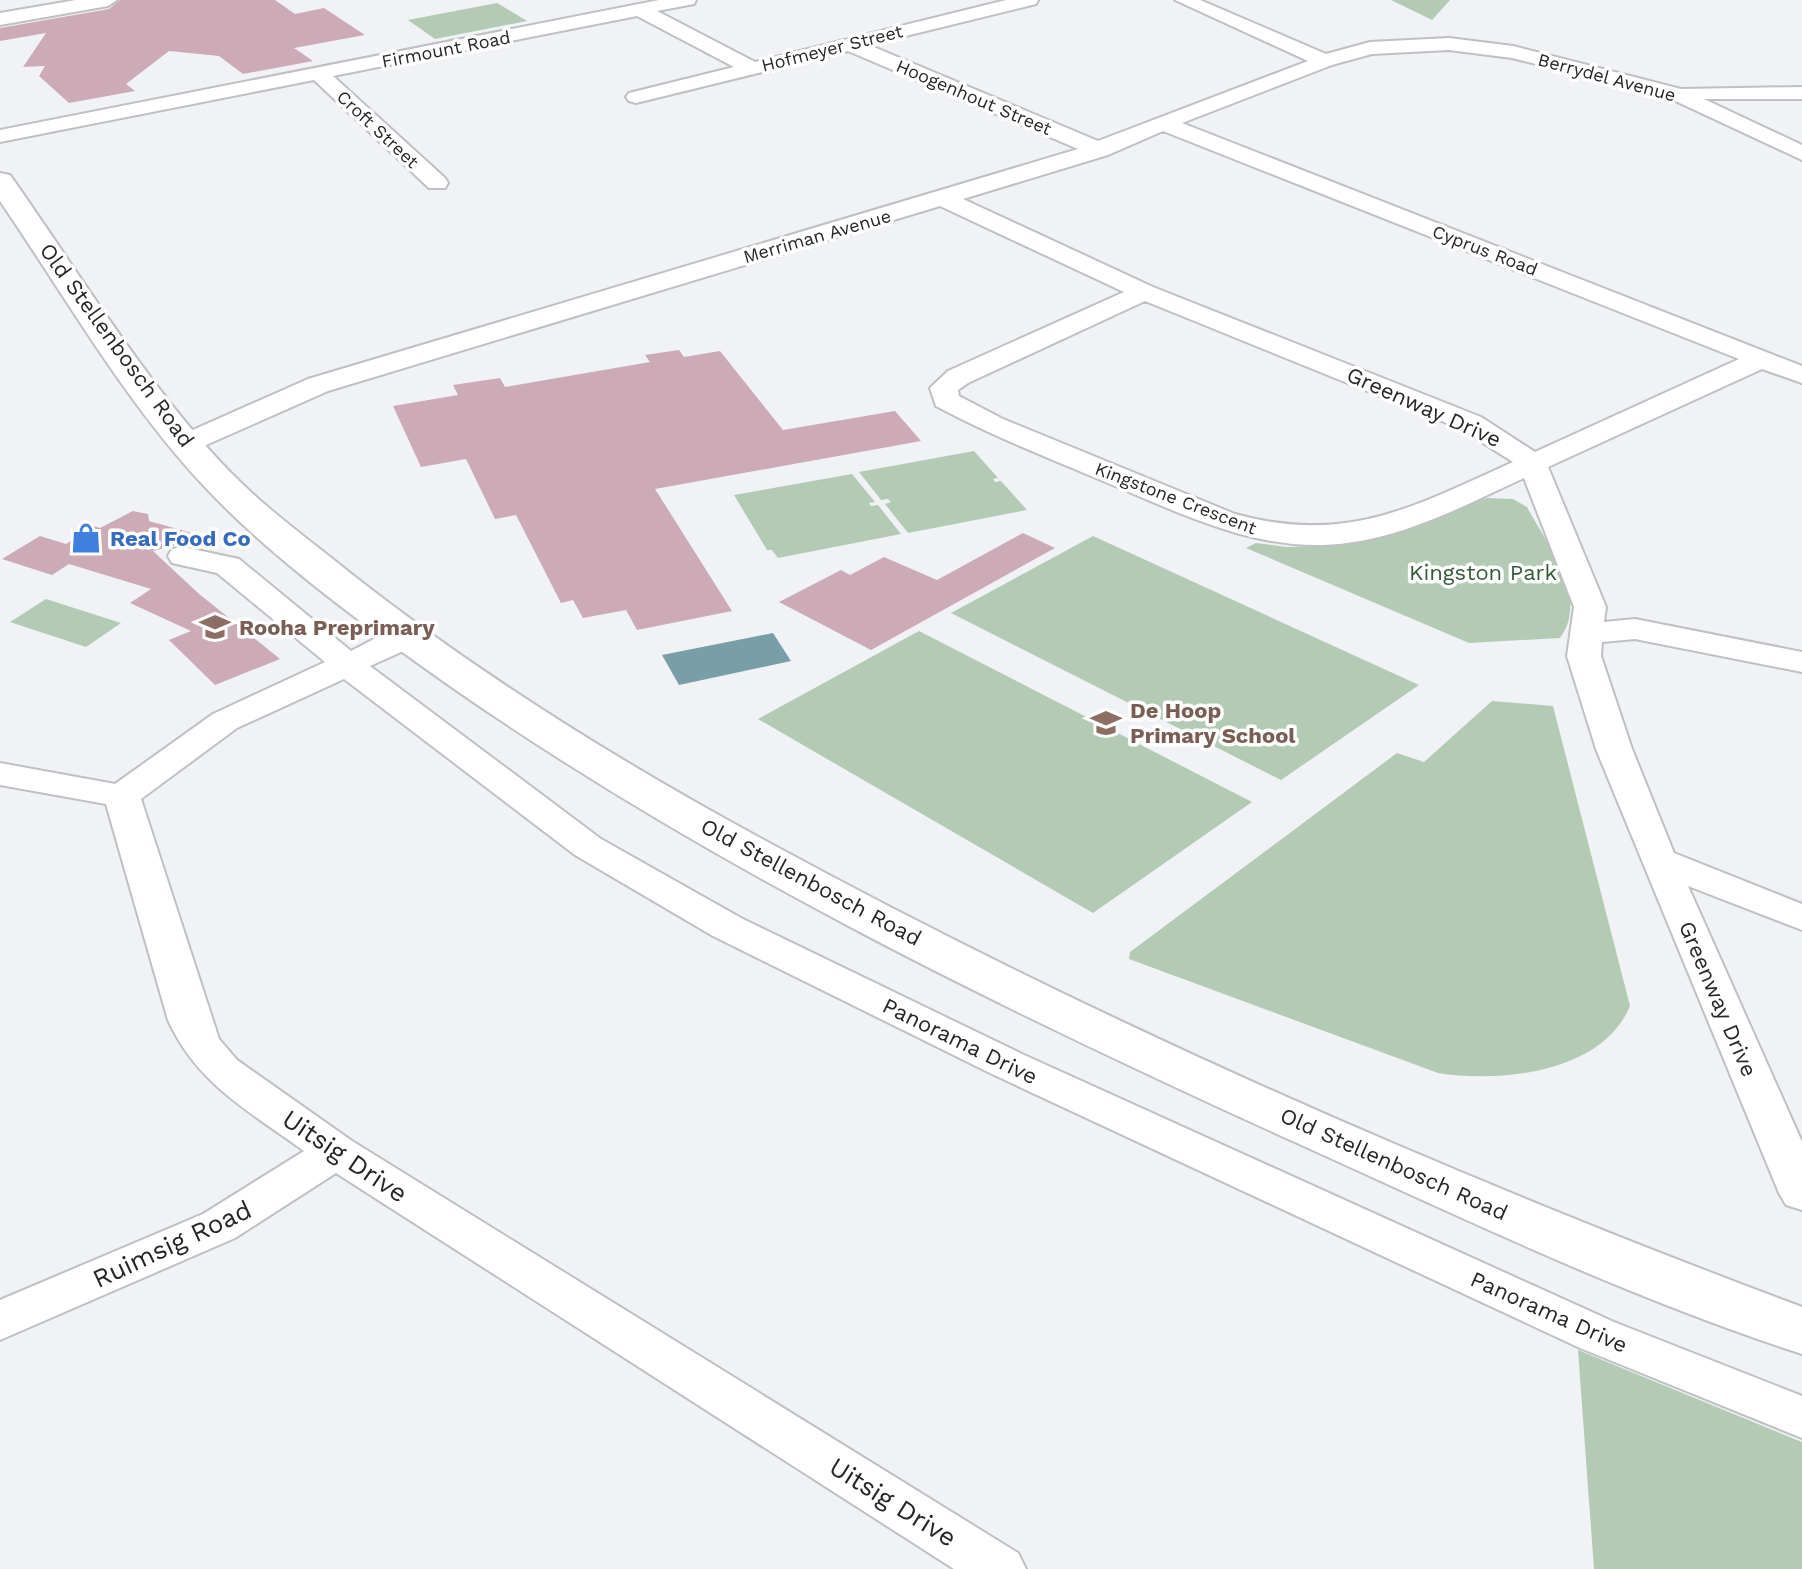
<svg xmlns="http://www.w3.org/2000/svg" width="1802" height="1569" font-family="'Work Sans',sans-serif">
<style>
.green{fill:#b3cab5}
.water{fill:#799ea7}
.building{fill:#ccaab6}
.lines{fill:none;stroke-linecap:round;stroke-linejoin:round}
.street-casing{stroke:#bec0c3;stroke-width:4}
.secondary-casing{stroke:#bec0c3;stroke-width:4}
.street{fill:#fff;fill-rule:evenodd}
.secondary{fill:#fff;fill-rule:evenodd}
.labels{text-anchor:middle;dominant-baseline:central;stroke-width:7;stroke-linejoin:round;paint-order:stroke}
.far-street-label{font-size:18px;fill:#252627;stroke:#fff}
.street-label{font-size:22px;fill:#252627;stroke:#fff}
.shop-label{font-size:22px;font-weight:bold;fill:#366cbe;stroke:#fff;text-anchor:start}
.park-label{font-size:22px;fill:#325a38;stroke:#fff}
.education-label{font-size:22px;font-weight:bold;fill:#785e54;stroke:#fff;text-anchor:start}
.near-street-label{font-size:26px;fill:#252627;stroke:#fff}
</style>
<rect width="100%" height="100%" fill="#f0f2f6"/>
<g class="green">
<polygon points="1391,0 1450,0 1432,20"/>
<polygon points="497,3 527,21 435,39 408,20"/>
<polygon points="974,451 998,478 993,479 995,482 1001,481 1027,510 908,533 885,504 891,502 888,499 881,500 859,472"/>
<polygon points="852,474 875,502 869,503 871,506 878,505 901,534 778,558 772,550 767,550 734,495"/>
<path d="M1486,498L1513,499L1527,507C1547,545 1590,597 1560,638L1469,643L1246,548L1256,543L1287,547L1323,546L1401,530Z"/>
<polygon points="1093,536 1419,685 1281,780 951,613"/>
<polygon points="46,599 121,623 86,647 10,622"/>
<polygon points="919,631 1252,802 1093,913 758,719"/>
<path d="M1492,701L1553,706L1630,1006C1602,1073 1501,1083 1438,1073L1129,959L1130,952L1397,753L1424,762Z"/>
<polygon points="1578,1350 1802,1442 1802,1569 1594,1569"/>
</g>
<polygon class="water" points="773,633 791,661 679,685 662,655"/>
<g class="building">
<polygon points="120,0 275,0 295,14 324,8 365,35 294,48 313,61 243,74 219,56 169,51 126,84 135,91 69,103 39,76 45,66 23,67 46,33 0,41 0,28 109,9"/>
<polygon points="679,350 684,357 720,351 783,430 895,411 921,441 655,489 732,611 637,630 626,610 583,618 573,600 561,603 516,515 495,519 466,459 421,467 393,406 458,395 453,385 500,378 505,387 650,362 645,355"/>
<polygon points="133,511 148,514 149,521 206,537 153,551 198,593 280,659 215,685 169,640 191,631 130,603 151,589 69,564 52,575 2,559 40,536 66,544 93,526 100,528"/>
<polygon points="1023,533 1055,548 871,650 779,602 841,570 850,575 884,557 937,580"/>
</g>
<g class="lines">
<g class="street-casing">
<g id="street">
<polygon points="76,0 117,0 108,6 0,25 0,13"/>
<path d="M659,0H696L694,4L657,11L755,62L1006,0H1038L1036,4L869,45L1098,141L1308,61L1175,0H1200L1326,54L1370,42L1449,38L1513,46L1681,89L1802,87V99H1704L1802,145V160L1669,98L1512,58L1449,50L1372,54L1332,65L1182,123L1802,366V383L1762,369L1548,467L1606,607L1604,622L1635,619L1802,652V672L1635,639L1602,642L1601,656L1632,749L1674,853L1802,904V930L1688,886L1802,1142V1210L1786,1205L1779,1193L1596,749L1567,656L1574,607L1524,478C1467,504 1410,535 1347,543C1260,555 1181,513 1103,481C1046,457 990,435 936,406L930,388L948,371L1124,292L940,206L328,391L197,449H177L173,443L177,437L308,379L1078,149L848,51L636,103L629,101L626,97L629,93L734,67L637,16L333,76L445,178L448,183L445,188H429L314,80L0,142V130ZM1163,131L1739,359L1535,452L1481,417L1153,287L963,199L1108,155ZM1145,301L1461,429L1513,462C1413,507 1347,545 1235,514L1003,419L959,396L958,390L968,383Z"/>
<path d="M183,547L239,559L351,651C372,641 395,624 419,630L423,637L419,644L370,666L601,839L741,918L1022,1054L1614,1322L1802,1396V1438L1580,1348L992,1074L713,936L575,855L344,679L237,728L141,799L219,1039L237,1060L352,1141L1018,1553L1026,1569H954L336,1173L235,1238L0,1340V1300L203,1214L304,1151C249,1111 197,1084 168,1020L106,804L0,785V763L115,784L213,714L325,662L217,573L172,563L168,556L172,549Z"/>
</g>
</g>
<g class="secondary-casing">
<path id="secondary" d="M0,173L10,175C77,270 149,388 229,471C267,510 312,542 354,576C483,677 620,762 764,840C1096,1021 1447,1174 1802,1307V1354C1629,1298 1463,1218 1297,1143C1006,1011 713,869 450,686C369,629 271,558 204,486C125,402 65,296 0,201Z"/>
</g>
<use href="#street" class="street"/>
<use href="#secondary" class="secondary"/>
</g>
<defs>
<g id="shop-bare" transform="scale(2.4)"><path d="M-5-2.5h2.3a2.7 3.5 0 0 1 5.4 0H5L5.5 6h-11ZM-1.5-2.5h3a1.5 2.3 0 0 0-3 0Z" fill="#3f7fe0" stroke="#fff" stroke-width="2.5" paint-order="stroke"/></g>
<g id="school-bare" transform="scale(2.4)"><path d="M0-5L7-2L0 1L-7-2ZM-4 1L0 2.5L4 1V4Q0 6-4 4Z" fill="#8d6e63" stroke="#fff" stroke-width="2.5" paint-order="stroke"/></g>
</defs>
<g fill-rule="evenodd">
<use href="#shop-bare" x="86" y="538"/>
<use href="#school-bare" x="215" y="627"/>
<use href="#school-bare" x="1106" y="723"/>
</g>
<g class="labels">
<g class="far-street-label">
<text transform="translate(832 48) rotate(-14)">Hofmeyer Street</text>
<text transform="translate(446 49) rotate(-11)">Firmount Road</text>
<text transform="translate(1607 77) rotate(15)">Berrydel Avenue</text>
<text transform="translate(974 97) rotate(23)">Hoogenhout Street</text>
<text transform="translate(378 129) rotate(43)">Croft Street</text>
<text transform="translate(817 236) rotate(-16)">Merriman Avenue</text>
<text transform="translate(1485 250) rotate(21)">Cyprus Road</text>
<text transform="translate(1176 498) rotate(21)">Kingstone Crescent</text>
</g>
<g class="street-label">
<text transform="translate(117 345) rotate(54)">Old Stellenbosch Road</text>
<text transform="translate(1424 407) rotate(24)">Greenway Drive</text>
<text transform="translate(811 882) rotate(28)">Old Stellenbosch Road</text>
<text transform="translate(1718 999) rotate(67)">Greenway Drive</text>
<text transform="translate(960 1041) rotate(26)">Panorama Drive</text>
<text transform="translate(1394 1164) rotate(24)">Old Stellenbosch Road</text>
<text transform="translate(1549 1312) rotate(24)">Panorama Drive</text>
</g>
<g class="shop-label">
<text x="110" y="538">Real Food Co</text>
</g>
<g class="park-label">
<text x="1483" y="572">Kingston Park</text>
</g>
<g class="education-label">
<text x="239" y="627">Rooha Preprimary</text>
<text x="1130" y="710">De Hoop<tspan x="1130" dy="25">Primary School</tspan></text>
</g>
<g class="near-street-label">
<text transform="translate(345 1156) rotate(34)">Uitsig Drive</text>
<text transform="translate(172 1244) rotate(-25)">Ruimsig Road</text>
<text transform="translate(893 1502) rotate(32)">Uitsig Drive</text>
</g>
</g>
</svg>
